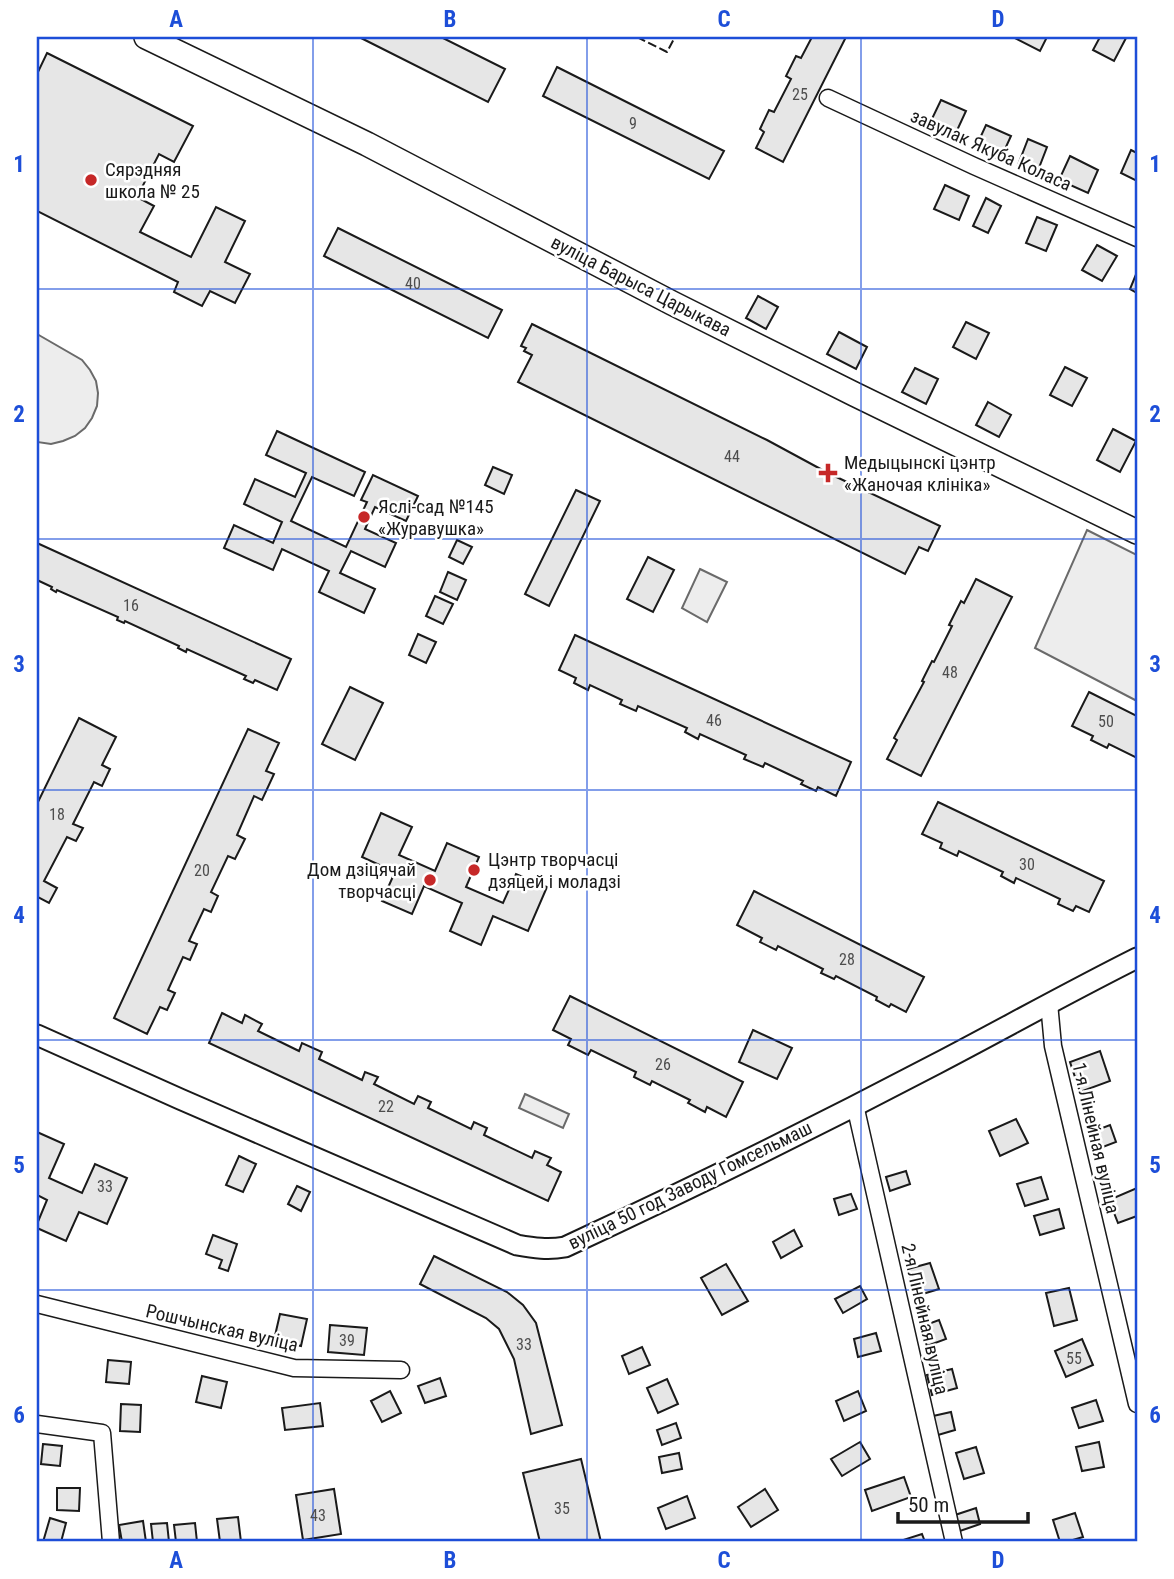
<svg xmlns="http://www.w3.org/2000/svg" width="1174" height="1579" font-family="'Roboto Condensed',sans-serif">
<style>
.built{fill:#ededed;stroke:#6a6a6a;stroke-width:2}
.building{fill:#e6e6e6;stroke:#1a1a1a;stroke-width:2}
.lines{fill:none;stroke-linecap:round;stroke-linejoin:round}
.minor-casing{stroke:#1a1a1a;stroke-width:19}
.tertiary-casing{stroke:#1a1a1a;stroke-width:23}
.secondary-casing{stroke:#1a1a1a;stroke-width:26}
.minor{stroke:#fff;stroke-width:16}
.tertiary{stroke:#fff;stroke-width:19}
.secondary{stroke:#fff;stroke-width:23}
.fence{stroke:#1a1a1a;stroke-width:2;stroke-dasharray:9 3.5;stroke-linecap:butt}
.grid{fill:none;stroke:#1d4ed8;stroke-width:2;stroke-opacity:0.55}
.poi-dot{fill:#c62828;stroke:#fff;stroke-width:2.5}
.labels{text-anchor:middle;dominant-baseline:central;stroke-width:5;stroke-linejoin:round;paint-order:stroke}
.number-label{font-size:16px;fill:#4d4d4d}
.street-label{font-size:19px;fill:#1a1a1a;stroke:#fff}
.poi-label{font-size:19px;fill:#1a1a1a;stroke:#fff;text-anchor:start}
.neatline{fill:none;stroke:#1d4ed8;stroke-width:2.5}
.grid-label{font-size:23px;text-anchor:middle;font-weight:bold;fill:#1d4ed8}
</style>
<rect width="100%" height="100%" fill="#fff"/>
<g class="built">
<polygon points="37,334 82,360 90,370 96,381 98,393 97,406 92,418 85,428 75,436 63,441 51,444 37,442"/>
<polygon points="1087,530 1137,555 1137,701 1035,648"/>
<polygon points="700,569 727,582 707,622 682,608"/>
<polygon points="525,1094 569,1114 563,1128 519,1108"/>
</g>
<g class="building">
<polygon points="359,37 441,37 505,69 488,102"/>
<polygon points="812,37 846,37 783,162 756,148 764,132 760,129 769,110 774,112 791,79 786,76 796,56 801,58"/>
<polygon points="1013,37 1047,37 1040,51"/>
<polygon points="1100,37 1123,37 1126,38 1114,61 1093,50"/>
<polygon points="47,53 193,126 174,162 159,154 137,197 154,206 140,232 191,257 216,207 245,221 225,262 250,274 235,303 210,291 202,306 174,292 178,282 37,211 37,74"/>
<polygon points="557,67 724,151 709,179 543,96"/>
<polygon points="941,100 966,111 954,137 929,125"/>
<polygon points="986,125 1011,136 1000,160 975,149"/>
<polygon points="1028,139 1047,147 1037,173 1018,165"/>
<polygon points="1131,150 1137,153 1137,181 1121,173"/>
<polygon points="1070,156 1098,170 1088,193 1059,180"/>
<polygon points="945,185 969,196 959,220 934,209"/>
<polygon points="986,198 1001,206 988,233 973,226"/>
<polygon points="1037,217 1057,225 1046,251 1026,243"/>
<polygon points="338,228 502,310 488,338 324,256"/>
<polygon points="1097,245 1117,256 1102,281 1082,270"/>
<polygon points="1137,272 1137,293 1130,289"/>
<polygon points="758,296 778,307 766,329 746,318"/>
<polygon points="966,322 989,333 976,359 953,347"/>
<polygon points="532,324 767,440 828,473 940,526 928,551 919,547 905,574 518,382 532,355 524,351 526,348 521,346"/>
<polygon points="839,332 867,347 856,369 827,354"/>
<polygon points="1065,367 1087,378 1072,406 1050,395"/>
<polygon points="915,368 938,379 926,404 902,392"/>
<polygon points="988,402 1011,415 999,437 976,425"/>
<polygon points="1113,429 1136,441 1120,472 1097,460"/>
<polygon points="277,431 365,472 354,496 312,477 291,521 346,547 367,502 361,500 373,475 418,496 406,521 375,507 365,529 396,543 385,567 351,551 340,573 375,589 364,613 319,592 329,571 282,549 273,570 224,548 234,525 273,543 282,522 244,504 255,479 295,497 306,473 266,455"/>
<polygon points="493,467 512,475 504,494 485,485"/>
<polygon points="576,490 600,501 549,606 525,594"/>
<polygon points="457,540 472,547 463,564 449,557"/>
<polygon points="37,543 291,659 277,690 255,680 253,683 244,679 246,676 187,649 186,652 178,648 179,646 125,621 124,623 117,620 118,617 57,590 56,592 51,589 52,587 37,580"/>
<polygon points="648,557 674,570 653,612 627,599"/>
<polygon points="448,572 466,580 457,600 440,592"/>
<polygon points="976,579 1012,597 921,776 887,759 897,740 894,738 924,682 922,681 932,661 934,662 952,626 949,625 961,601 964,603"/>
<polygon points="435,596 453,604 443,624 426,616"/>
<polygon points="418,634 436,642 426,663 409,655"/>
<polygon points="575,635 851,762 836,796 818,787 816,791 801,784 803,781 765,763 763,767 744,759 746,755 700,734 698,739 685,732 687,728 638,706 636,711 620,704 622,700 590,685 588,690 574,683 576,678 559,670"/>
<polygon points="350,687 383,703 355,760 322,744"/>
<polygon points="1089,692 1137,716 1137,758 1109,744 1107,748 1091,740 1093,736 1072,726"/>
<polygon points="79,718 116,737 102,765 110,769 102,786 94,782 73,824 83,828 76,841 67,837 44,881 57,888 49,903 38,897 37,899 37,804"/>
<polygon points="248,729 279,743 266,771 274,774 262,800 254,796 237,835 245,839 235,859 228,856 211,892 218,896 211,912 204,909 189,941 197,944 190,960 183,957 168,990 175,993 167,1010 160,1007 147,1034 114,1018"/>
<polygon points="938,802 1104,881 1089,912 1076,906 1073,911 1058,904 1060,899 1016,878 1014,883 1001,876 1003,872 959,851 957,856 940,848 942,843 922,834"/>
<polygon points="381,813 412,827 399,855 435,871 447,843 479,857 466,887 503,903 516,874 547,887 528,931 493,916 481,945 450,931 462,903 424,886 412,914 382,901 395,872 362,857"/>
<polygon points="754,891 924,977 906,1012 891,1004 889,1007 876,1000 877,997 836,976 834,979 821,973 823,969 778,946 776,950 760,942 762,938 737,925"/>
<polygon points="570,996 743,1082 726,1117 707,1107 705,1112 688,1103 690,1100 652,1081 650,1085 634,1077 636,1072 591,1050 588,1055 568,1045 571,1039 553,1030"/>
<polygon points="222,1013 242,1023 245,1015 262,1024 258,1031 299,1051 302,1043 322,1052 319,1059 362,1080 365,1072 378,1077 374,1084 414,1104 418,1096 431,1102 428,1108 471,1129 474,1122 487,1128 484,1135 532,1158 535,1151 551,1158 547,1165 561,1172 548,1201 209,1043"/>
<polygon points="753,1030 792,1048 777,1079 739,1062"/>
<polygon points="1100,1051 1110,1081 1080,1092 1070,1062"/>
<polygon points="1016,1119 1028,1143 1000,1156 989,1131"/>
<polygon points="1110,1125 1116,1142 1095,1150 1089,1133"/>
<polygon points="37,1132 64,1144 49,1178 82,1193 95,1164 127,1178 107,1224 79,1212 66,1241 37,1228 37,1224 47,1200 37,1195"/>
<polygon points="239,1156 256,1164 243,1192 226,1185"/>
<polygon points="906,1171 910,1184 890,1191 886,1177"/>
<polygon points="1041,1177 1048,1199 1025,1206 1017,1184"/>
<polygon points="297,1186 310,1192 301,1211 288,1204"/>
<polygon points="1137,1188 1137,1216 1118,1223 1109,1200"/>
<polygon points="851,1194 857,1209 839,1215 834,1199"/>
<polygon points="1059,1209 1064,1228 1040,1235 1034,1216"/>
<polygon points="794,1230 802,1246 781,1258 773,1242"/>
<polygon points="213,1235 237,1244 228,1271 219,1268 222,1260 206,1254"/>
<polygon points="434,1256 507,1292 523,1305 536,1323 562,1425 531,1434 514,1359 499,1329 486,1318 420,1284"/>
<polygon points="930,1263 939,1289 916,1296 908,1269"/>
<polygon points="726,1264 748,1301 722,1315 701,1278"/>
<polygon points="860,1286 867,1299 843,1313 835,1299"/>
<polygon points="1069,1288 1077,1320 1054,1326 1046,1293"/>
<polygon points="280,1314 307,1319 301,1346 274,1340"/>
<polygon points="939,1320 946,1339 927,1346 920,1327"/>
<polygon points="330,1325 367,1328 364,1355 328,1352"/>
<polygon points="876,1333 881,1351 858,1357 854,1339"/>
<polygon points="1082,1339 1093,1365 1066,1377 1055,1351"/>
<polygon points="642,1347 650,1365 629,1374 622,1356"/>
<polygon points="108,1360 131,1362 129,1384 106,1382"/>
<polygon points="952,1369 957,1388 932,1395 927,1375"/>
<polygon points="202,1376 227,1382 221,1408 196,1402"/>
<polygon points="440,1378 446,1396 425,1403 418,1386"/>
<polygon points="667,1379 678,1404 658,1413 647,1388"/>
<polygon points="390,1391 401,1413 382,1422 371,1401"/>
<polygon points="858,1391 866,1411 844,1421 836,1401"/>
<polygon points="1096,1400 1103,1421 1079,1428 1072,1408"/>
<polygon points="320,1403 323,1426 285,1430 282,1408"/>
<polygon points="121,1404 141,1405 140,1432 120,1431"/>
<polygon points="951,1412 955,1430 938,1435 933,1416"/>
<polygon points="676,1423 681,1438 662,1445 657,1430"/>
<polygon points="860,1442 870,1459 842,1476 831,1459"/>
<polygon points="1099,1442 1104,1467 1082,1471 1076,1447"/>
<polygon points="43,1444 62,1446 60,1466 41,1464"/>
<polygon points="976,1447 984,1473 964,1479 956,1453"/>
<polygon points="679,1453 682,1469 662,1473 659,1457"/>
<polygon points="581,1459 601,1542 540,1542 523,1473"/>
<polygon points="904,1477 911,1497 872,1511 865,1490"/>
<polygon points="57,1488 80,1488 79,1511 57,1510"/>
<polygon points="334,1489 341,1534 303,1540 296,1495"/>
<polygon points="765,1489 778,1510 751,1527 738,1507"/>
<polygon points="687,1496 695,1518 666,1529 658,1508"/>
<polygon points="976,1508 980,1524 960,1531 955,1515"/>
<polygon points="1075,1513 1083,1537 1066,1542 1060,1542 1053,1520"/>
<polygon points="238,1517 241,1542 220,1542 217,1519"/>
<polygon points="50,1518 66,1523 61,1542 43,1542"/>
<polygon points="143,1521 146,1542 122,1542 119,1525"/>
<polygon points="167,1523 169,1542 153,1542 151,1524"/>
<polygon points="195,1523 197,1542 176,1542 174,1525"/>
<polygon points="922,1534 925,1542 904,1542 903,1540"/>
</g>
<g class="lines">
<g class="minor-casing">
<g id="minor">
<polyline points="828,98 974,166 1137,238"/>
<polyline points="1049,1003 1053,1046 1137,1404"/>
<polyline points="855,1105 954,1542"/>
<polyline points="37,1304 294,1368 401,1370"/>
<polyline points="37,1424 102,1433 111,1542"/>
</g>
</g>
<g class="tertiary-casing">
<path id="tertiary" d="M37,1035L180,1099L517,1245C534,1248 548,1250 565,1247C690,1189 814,1128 936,1064C1003,1029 1069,992 1137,958"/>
</g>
<g class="secondary-casing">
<polyline id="secondary" points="146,37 367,144 672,303 854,394 1137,532"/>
</g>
<use href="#minor" class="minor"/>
<use href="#tertiary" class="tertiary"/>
<use href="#secondary" class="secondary"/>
<polyline class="fence" points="637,37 667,52 675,37"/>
</g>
<path class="grid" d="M313,37V1542M587,37V1542M861,37V1542M37,289H1137M37,539H1137M37,790H1137M37,1040H1137M37,1290H1137"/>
<g class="poi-dot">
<circle cx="91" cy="180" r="7"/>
<path d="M824.5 462.5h7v7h7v7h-7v7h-7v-7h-7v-7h7z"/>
<circle cx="364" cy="517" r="7"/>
<circle cx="474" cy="870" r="7"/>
<circle cx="430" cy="880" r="7"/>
</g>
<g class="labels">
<g class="number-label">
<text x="800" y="94">25</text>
<text x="633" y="123">9</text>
<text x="413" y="283">40</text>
<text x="732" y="456">44</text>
<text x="131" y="605">16</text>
<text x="950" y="672">48</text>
<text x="714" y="720">46</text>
<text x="1106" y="721">50</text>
<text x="57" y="814">18</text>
<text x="1027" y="864">30</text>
<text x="202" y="870">20</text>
<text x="847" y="959">28</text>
<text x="663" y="1064">26</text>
<text x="386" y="1106">22</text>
<text x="105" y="1186">33</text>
<text x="347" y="1340">39</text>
<text x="524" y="1344">33</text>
<text x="1074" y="1358">55</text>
<text x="562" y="1508">35</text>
<text x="318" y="1515">43</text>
</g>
<g class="street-label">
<text transform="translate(991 150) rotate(24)">завулак Якуба Коласа</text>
<text transform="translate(641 286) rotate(27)">вуліца Барыса Царыкава</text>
<text transform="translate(1096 1138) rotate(77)">1-я Лінейная вуліца</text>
<text transform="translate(690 1185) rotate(-26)">вуліца 50 год Заводу Гомсельмаш</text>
<text transform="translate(925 1319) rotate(77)">2-я Лінейная вуліца</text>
<text transform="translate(222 1328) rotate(13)">Рошчынская вуліца</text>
</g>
<g class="poi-label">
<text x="105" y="169">Сярэдняя<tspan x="105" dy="22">школа № 25</tspan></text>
<text x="844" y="462">Медыцынскі цэнтр<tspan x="844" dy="22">«Жаночая клініка»</tspan></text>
<text x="378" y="506">Яслі-сад №145<tspan x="378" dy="22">«Журавушка»</tspan></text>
<text x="488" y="859">Цэнтр творчасці<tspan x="488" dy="22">дзяцей і моладзі</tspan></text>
<text x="416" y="869" text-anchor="end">Дом дзіцячай<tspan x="416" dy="22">творчасці</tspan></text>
</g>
</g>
<rect width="1174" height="1579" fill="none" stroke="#ffffff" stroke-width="77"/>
<path d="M898 1512v10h130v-10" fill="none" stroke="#1a1a1a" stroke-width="3.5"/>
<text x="908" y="1512" font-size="21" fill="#1a1a1a" stroke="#ffffff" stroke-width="5" paint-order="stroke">50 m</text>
<rect x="38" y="38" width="1098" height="1502" class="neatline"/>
<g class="grid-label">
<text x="176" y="27">A</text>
<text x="450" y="27">B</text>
<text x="724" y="27">C</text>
<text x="998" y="27">D</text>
<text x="19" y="172">1</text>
<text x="1155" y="172">1</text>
<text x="19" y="422">2</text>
<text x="1155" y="422">2</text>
<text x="19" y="672">3</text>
<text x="1155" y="672">3</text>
<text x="19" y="923">4</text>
<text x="1155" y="923">4</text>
<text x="19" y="1173">5</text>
<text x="1155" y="1173">5</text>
<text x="19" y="1423">6</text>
<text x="1155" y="1423">6</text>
<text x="176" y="1568">A</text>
<text x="450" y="1568">B</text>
<text x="724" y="1568">C</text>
<text x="998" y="1568">D</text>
</g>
</svg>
